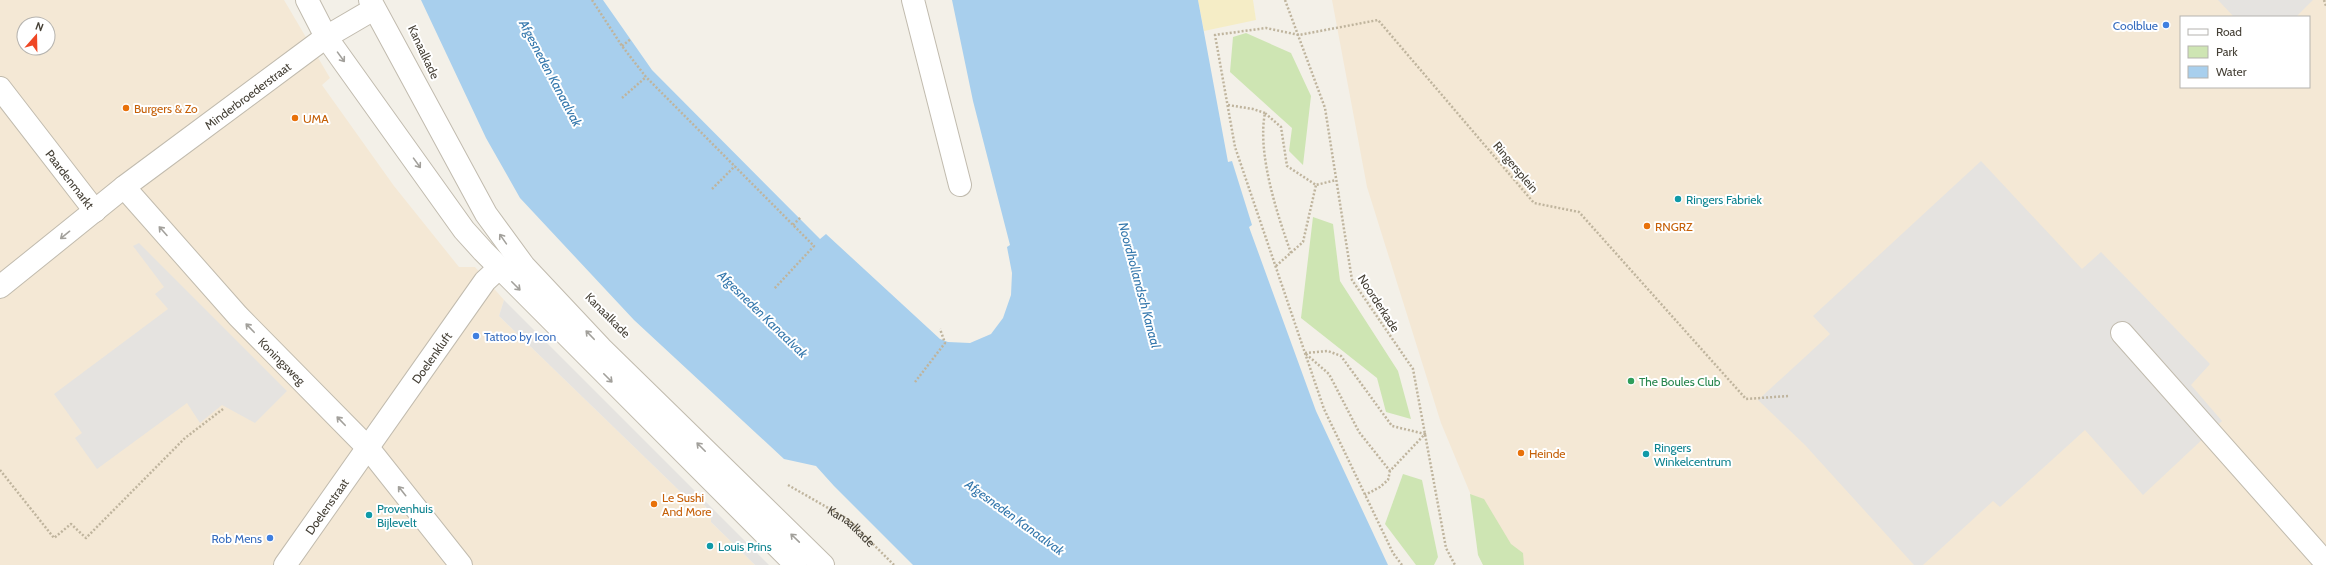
<svg xmlns="http://www.w3.org/2000/svg" width="2326" height="565" font-family="Cabin,sans-serif">
  <style>
    .commercial { fill: #f4e8d5; fill-rule: evenodd }
    .green { fill: #cee5b3 }
    .sand { fill: #f5edc6 }
    .parking { fill: #e5e3e0 }
    .water { fill: #a8cfed }
    .lines { fill: none; stroke-linecap: round; stroke-linejoin: round }
    .minor-casing { stroke: #c1bbae; stroke-width: 24 }
    .path { stroke: #bfb49d; stroke-width: 2.5; stroke-dasharray: 2 2; stroke-linecap: butt }
    .minor { stroke: #fff; stroke-width: 22 }
    .oneway { stroke: #a2a09b }
    .shop-dot { fill: #3f7fe0; stroke: #fff; stroke-width: 1.5 }
    .food-dot { fill: #e8710a; stroke: #fff; stroke-width: 1.5 }
    .culture-dot { fill: #0f9aa8; stroke: #fff; stroke-width: 1.5 }
    .leisure-dot { fill: #2e9e5b; stroke: #fff; stroke-width: 1.5 }
    .labels { text-anchor: middle; dominant-baseline: central; stroke-width: 4; stroke-linejoin: round; paint-order: stroke }
    .shop-label { font-size: 12px; fill: #366cbe; stroke: #fff; text-anchor: end }
    .street-label { font-size: 12px; fill: #464137; stroke: #fff }
    .food-label { font-size: 12px; fill: #c56008; stroke: #fff; text-anchor: start }
    .culture-label { font-size: 12px; fill: #0d838f; stroke: #fff; text-anchor: start }
    .leisure-label { font-size: 12px; fill: #27864d; stroke: #fff; text-anchor: start }
    .water-label { font-size: 13px; font-style: italic; fill: #3578ad; stroke: #fff }
  </style>
  <rect width="100%" height="100%" fill="#f3f0e8"/>
  <g class="commercial">
    <path d="M0 0H284L330 78 322 85 394 186 459 267H475L504 300 499 316 689 500 700 501 711 512V522L755 565H0ZM24 24H48V48H24Z"/>
    <path d="M1332 0H2326V565H1500L1441 423 1367 187ZM2181 17H2309V87H2181Z"/>
  </g>
  <g class="green">
    <path d="M1246 33 1291 53 1311 96 1303 165 1289 151 1292 128 1230 72 1233 37Z"/>
    <path d="M1313 217 1333 224 1340 281 1398 371 1411 419 1386 412 1377 378 1301 318Z"/>
    <path d="M1403 474 1422 480 1438 557 1434 565H1416L1385 524Z"/>
    <path d="M1470 494 1484 499 1511 544 1523 553 1524 565H1483L1478 555Z"/>
  </g>
  <path class="sand" d="M1198 0H1253L1256 20 1204 31Z"/>
  <g class="parking">
    <path d="M2218 0H2313L2296 17H2234Z"/>
    <path d="M1981 161 2082 269 2101 252 2210 364 2191 385 2222 421 2143 495 2085 430 2000 507 1993 501 1923 565H1914L1805 445 1758 400 1830 334 1813 316Z"/>
    <path d="M139 243 287 391 255 423 222 405 200 423 187 403 97 469 75 438 82 433 54 394 168 309 155 294 164 287 133 246Z"/>
    <path d="M504 300 769 565H755L711 522V512L700 501 689 500 499 316Z"/>
  </g>
  <path class="water" d="M421 0H603L652 70 820 239 826 234 940 339 948 342 970 343 991 334 1003 318 1011 295 1012 273 1007 247 1010 245 973 101 952 0H1198L1228 162 1232 161 1252 225 1249 227 1316 411 1388 565H913L834 486 816 466 784 459 634 320 520 198 486 138Z"/>
  <g class="lines">
    <g class="minor-casing">
      <g id="minor">
        <path d="M307 0 326 37 464 230 483 251 796 565"/>
        <path d="M370 0 486 214 524 266 601 348 823 565"/>
        <path d="M913 0 960 185"/>
        <path id="s2" d="M0 88 95 211"/>
        <path id="s3" d="M124 187 238 316 369 449 461 565"/>
        <path id="s4" d="M0 287 124 187 326 37 374 9"/>
        <path d="M2122 333 2326 563"/>
        <path id="s5" d="M285 565 485 281 498 269"/>
      </g>
    </g>
    <g class="path">
      <path d="M592 0 622 46 646 77 814 246 774 289"/>
      <path d="M1285 0 1325 108 1352 280 1413 369 1446 548 1455 565"/>
      <path d="M2324 0 2326 6"/>
      <path d="M622 46 631 39"/>
      <path d="M622 98 646 77"/>
      <path d="M1228 105 1253 109 1265 113"/>
      <path d="M712 189 735 166"/>
      <path d="M793 225 801 217"/>
      <path d="M1291 253C1277 214 1257 153 1265 113L1281 127 1287 166 1316 185 1336 180"/>
      <path d="M1276 266 1303 242 1316 185"/>
      <path d="M1305 353 1328 351 1341 356 1392 426 1425 434 1390 471 1388 480 1380 487 1365 495"/>
      <path d="M1306 354 1329 374 1359 432 1390 471"/>
      <path d="M915 382 945 343 940 329"/>
      <path d="M0 470 54 538 71 524 86 538 185 438 223 409"/>
      <path id="s1" d="M788 485 849 520 894 565"/>
      <path d="M1402 565 1393 553 1324 409 1235 147 1215 35 1266 28 1299 35 1378 20 1534 203 1579 212 1746 399 1788 396"/>
    </g>
    <use href="#minor" class="minor"/>
  </g>
  <defs><path id="oneway-shaft" d="M-6 0H5M1.5-3L5.5 0L1.5 3" fill="none" stroke-width="1.6" stroke-linecap="round" stroke-linejoin="round"/></defs>
  <g class="oneway">
    <use href="#oneway-shaft" transform="translate(341 57) rotate(54)"/>
    <use href="#oneway-shaft" transform="translate(417 163) rotate(54)"/>
    <use href="#oneway-shaft" transform="translate(163 231) rotate(-132)"/>
    <use href="#oneway-shaft" transform="translate(65 235) rotate(141)"/>
    <use href="#oneway-shaft" transform="translate(503 239) rotate(-125)"/>
    <use href="#oneway-shaft" transform="translate(516 286) rotate(45)"/>
    <use href="#oneway-shaft" transform="translate(250 328) rotate(-134)"/>
    <use href="#oneway-shaft" transform="translate(590 335) rotate(-134)"/>
    <use href="#oneway-shaft" transform="translate(608 378) rotate(45)"/>
    <use href="#oneway-shaft" transform="translate(341 421) rotate(-134)"/>
    <use href="#oneway-shaft" transform="translate(701 447) rotate(-135)"/>
    <use href="#oneway-shaft" transform="translate(402 491) rotate(-129)"/>
    <use href="#oneway-shaft" transform="translate(795 538) rotate(-136)"/>
  </g>
  <g class="shop-dot">
    <circle cx="2166" cy="25" r="4"/>
    <circle cx="476" cy="336" r="4"/>
    <circle cx="270" cy="538" r="4"/>
  </g>
  <g class="food-dot">
    <circle cx="126" cy="108" r="4"/>
    <circle cx="295" cy="118" r="4"/>
    <circle cx="1647" cy="226" r="4"/>
    <circle cx="1521" cy="453" r="4"/>
    <circle cx="654" cy="504" r="4"/>
  </g>
  <g class="culture-dot">
    <circle cx="1678" cy="199" r="4"/>
    <circle cx="1646" cy="454" r="4"/>
    <circle cx="369" cy="515" r="4"/>
    <circle cx="710" cy="546" r="4"/>
  </g>
  <circle class="leisure-dot" cx="1631" cy="381" r="4"/>
  <g class="labels">
    <g class="shop-label">
      <text x="2158" y="25">Coolblue</text>
      <text x="484" y="336" text-anchor="start">Tattoo by Icon</text>
      <text x="262" y="538">Rob Mens</text>
    </g>
    <g class="street-label">
      <text transform="translate(424 52) rotate(65)">Kanaalkade</text>
      <text stroke="none"><textPath href="#s4" startOffset="313">Minderbroederstraat</textPath></text>
      <text transform="translate(1516 167) rotate(50)">Ringersplein</text>
      <text stroke="none"><textPath href="#s2" startOffset="115">Paardenmarkt</textPath></text>
      <text transform="translate(1379 303) rotate(57)">Noorderkade</text>
      <text transform="translate(608 315) rotate(45)">Kanaalkade</text>
      <text stroke="none"><textPath href="#s5" startOffset="254">Doelenkluft</textPath></text>
      <text stroke="none"><textPath href="#s3" startOffset="235">Koningsweg</textPath></text>
      <text stroke="none"><textPath href="#s5" startOffset="72">Doelenstraat</textPath></text>
      <text stroke="none"><textPath href="#s1" startOffset="76">Kanaalkade</textPath></text>
    </g>
    <g class="food-label">
      <text x="134" y="108">Burgers &amp; Zo</text>
      <text x="303" y="118">UMA</text>
      <text x="1655" y="226">RNGRZ</text>
      <text x="1529" y="453">Heinde</text>
      <text x="662" y="497">Le Sushi<tspan x="662" dy="14">And More</tspan></text>
    </g>
    <g class="culture-label">
      <text x="1686" y="199">Ringers Fabriek</text>
      <text x="1654" y="447">Ringers<tspan x="1654" dy="14">Winkelcentrum</tspan></text>
      <text x="377" y="508">Provenhuis<tspan x="377" dy="14">Bijlevelt</tspan></text>
      <text x="718" y="546">Louis Prins</text>
    </g>
    <g class="leisure-label">
      <text x="1639" y="381">The Boules Club</text>
    </g>
    <g class="water-label">
      <text transform="translate(551 73) rotate(62)">Afgesneden Kanaalvak</text>
      <text transform="translate(1140 285) rotate(75)">Noordhollandsch Kanaal</text>
      <text transform="translate(763 314) rotate(44)">Afgesneden Kanaalvak</text>
      <text transform="translate(1015 517) rotate(36)">Afgesneden Kanaalvak</text>
    </g>
  </g>
  <rect x="2180" y="16" width="130" height="72" fill="#ffffff" stroke="#b5b3af"/>
  <rect x="2188" y="29" width="20" height="6" fill="#ffffff" stroke="#b5b3af"/>
  <text x="2216" y="36" font-size="12" fill="#464137">Road</text>
  <rect x="2188" y="46" width="20" height="12" fill="#cee5b3" stroke="#b5b3af"/>
  <text x="2216" y="56" font-size="12" fill="#464137">Park</text>
  <rect x="2188" y="66" width="20" height="12" fill="#a8cfed" stroke="#b5b3af"/>
  <text x="2216" y="76" font-size="12" fill="#464137">Water</text>
  <g transform="translate(36 36) rotate(20)"><circle r="19" fill="#ffffff" stroke="#b5b3af"/>
  <path d="M0-3L7 15L0 10L-7 15Z" fill="#ef4724"/>
  <text y="-6" font-size="11" font-weight="bold" text-anchor="middle" fill="#464137">N</text>
  </g>
</svg>
